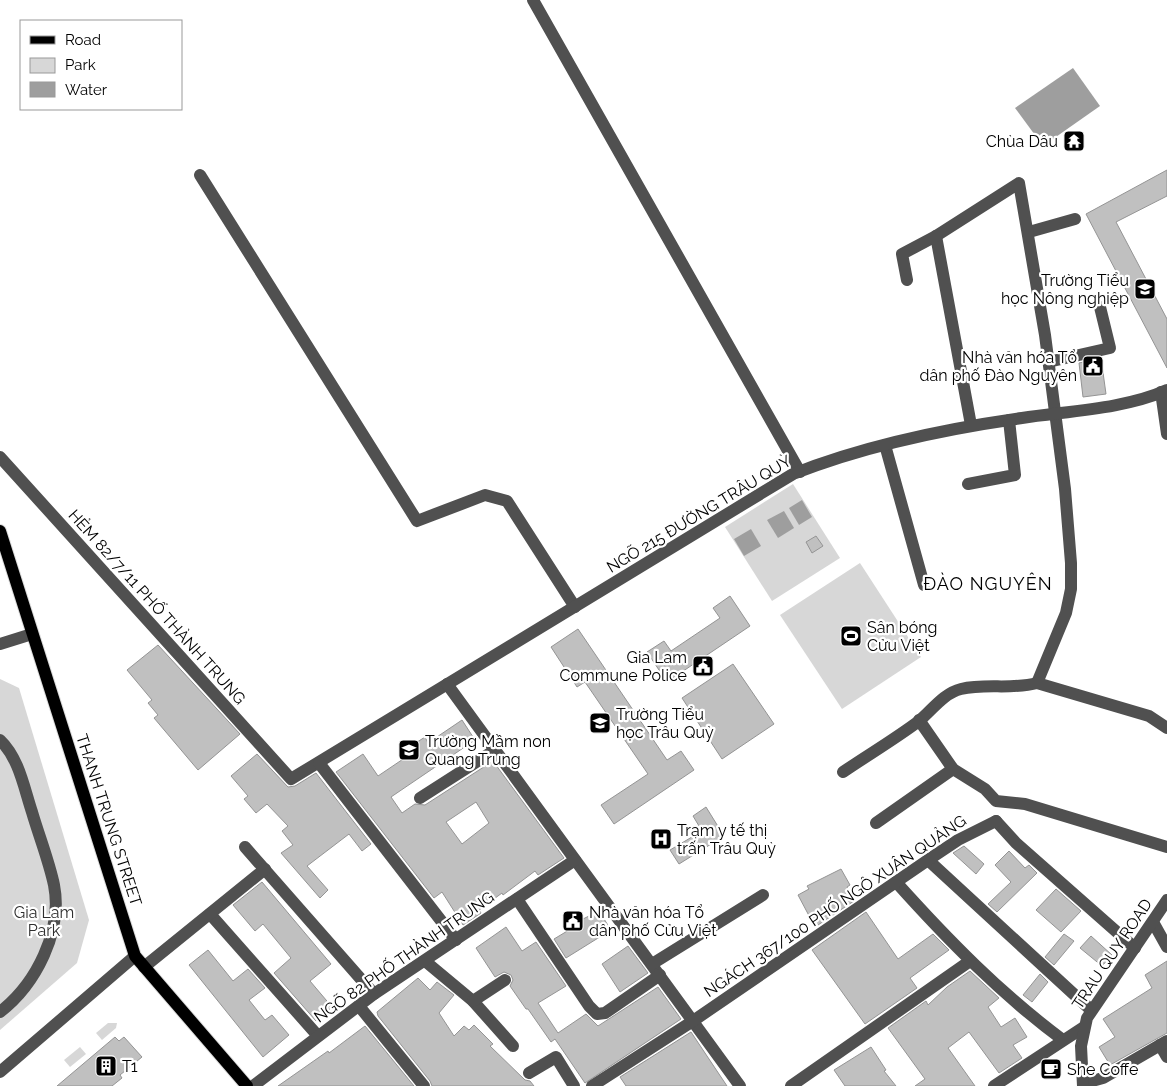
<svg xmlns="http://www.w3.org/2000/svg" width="1167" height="1086" font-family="Raleway,sans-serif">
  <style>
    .green { fill: #d7d7d7 }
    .water { fill: #9e9e9e }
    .building { fill: #c0c0c0; stroke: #949494; fill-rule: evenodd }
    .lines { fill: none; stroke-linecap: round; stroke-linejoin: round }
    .major-casing { stroke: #dbdbdb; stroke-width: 14 }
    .minor { stroke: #505050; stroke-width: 12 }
    .major { stroke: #000; stroke-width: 12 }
    .labels { text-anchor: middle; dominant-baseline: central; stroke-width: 4.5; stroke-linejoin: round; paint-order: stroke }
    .poi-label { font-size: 16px; fill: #000; stroke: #fff; text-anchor: start }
    .street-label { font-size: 16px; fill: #000; stroke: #fff }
    .park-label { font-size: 16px; fill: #2e2e2e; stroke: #fff }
    .neighbourhood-label { font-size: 18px; letter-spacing: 1px; fill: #000; stroke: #fff }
  </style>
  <rect width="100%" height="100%" fill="#fff"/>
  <g class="green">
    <path d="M793 484 840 558 772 601 725 527Z"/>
    <path d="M860 563 921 657 842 709 780 615Z"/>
    <path d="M0 679 19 688 89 920 77 963 0 1030Z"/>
    <path d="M108 1023H117L116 1028 102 1040 96 1033Z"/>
    <path d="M80 1047 86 1054 70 1067 64 1060Z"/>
  </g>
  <g class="water">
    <path d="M1073 68 1100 106 1043 146 1015 108Z"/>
    <path d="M802 500 812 517 799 525 789 508Z"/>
    <path d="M784 511 794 528 778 538 767 520Z"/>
    <path d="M751 529 761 546 744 556 734 539Z"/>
  </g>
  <g class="building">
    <path d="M1167 170V196L1116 222 1167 319V368L1086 214Z"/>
    <path d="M1101 358 1106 394 1083 397 1079 363Z"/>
    <path d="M816 536 823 546 812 553 806 542Z"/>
    <path d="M730 596 750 626 667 682 647 652 664 641 671 651 720 618 713 608Z"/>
    <path d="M578 629 667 760 681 751 694 770 614 824 601 805 648 774 585 682 577 687 551 647Z"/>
    <path d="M158 645 240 734 198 770 154 718 158 715 148 703 152 700 127 670Z"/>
    <path d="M733 664 774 724 722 759 682 698Z"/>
    <path d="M462 720 475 740 391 797 402 813 415 804 425 805 493 761 564 858 538 875 535 871 503 895 502 893 479 910 481 913 463 925 442 892 434 898 336 772 363 754 378 776 415 751 411 746 425 737 428 743ZM476 802 489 823 462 844 446 822Z"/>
    <path d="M257 754 288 787 295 786 316 773 371 844 362 851 349 834 307 866 328 890 320 898 281 853 293 845 282 831 288 826 267 804 256 813 244 799 248 796 231 776Z"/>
    <path d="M706 807 724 836 679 864 670 850 702 831 693 816Z"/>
    <path d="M964 846 984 864 976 874 953 853Z"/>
    <path d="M1009 851 1025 868 1029 865 1037 873 997 912 988 904 1011 882 995 865Z"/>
    <path d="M841 869 850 885 847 887 854 901 815 927 798 895 809 889 807 886Z"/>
    <path d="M262 882 331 964 310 981 332 1007 316 1021 274 973 291 958 263 924 255 931 233 905Z"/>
    <path d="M1056 889 1081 911 1061 932 1036 910Z"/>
    <path d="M599 911 611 930 566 958 554 939 574 927 573 924Z"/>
    <path d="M866 912 898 959 933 934 949 950 910 978 917 988 865 1024 812 950Z"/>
    <path d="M506 927 522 951 536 942 566 986 538 1003 558 1033 586 1014 598 1026 658 987 681 1019 585 1083 555 1039 551 1042 528 1009H526L510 986 513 980 511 975 504 972 495 977 476 948Z"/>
    <path d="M1064 934 1074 941 1054 965 1045 957Z"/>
    <path d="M1091 936 1112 955 1102 966 1080 948Z"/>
    <path d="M628 946 648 973 620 992 602 964Z"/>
    <path d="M208 950 233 981 248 969 265 988 249 1000 265 1020 272 1015 289 1035 263 1057 189 965Z"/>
    <path d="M1167 961V1033L1110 1065 1099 1047 1115 1037 1103 1019 1152 988 1145 975Z"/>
    <path d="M970 971 999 998 988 1007 1001 1027 1015 1018 1027 1037 1013 1045 1022 1058 999 1073 969 1032 948 1048 975 1086H915L925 1079 888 1028 926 1001 928 1005 947 987Z"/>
    <path d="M1040 974 1048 982 1032 1002 1023 995Z"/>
    <path d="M418 978 430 990 437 982 454 995 439 1013 454 1036 464 1026 469 1030 474 1025 493 1044 490 1046 525 1080 530 1081 534 1086H432L430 1081 378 1016 377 1012Z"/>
    <path d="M365 1026 414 1086H278L328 1051 329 1053Z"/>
    <path d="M691 1032 727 1086H626L620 1077Z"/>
    <path d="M115 1037 119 1041 124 1037 142 1057 120 1075 122 1078 112 1086H57Z"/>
    <path d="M871 1047 886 1070 884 1071 896 1086H845L834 1070Z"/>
  </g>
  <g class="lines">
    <g class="major-casing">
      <path id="major" d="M0 531 135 956 247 1086"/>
    </g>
    <g class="minor">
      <path d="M533 0 800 472"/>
      <path d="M200 175 417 521 485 495 507 501 575 607"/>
      <path d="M1029 232 1075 219"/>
      <path d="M936 236 971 425"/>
      <path d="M907 280 902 254 936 236 1019 183 1045 335 1065 489 1071 563V589L1066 613 1037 683"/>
      <path d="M1048 362 1110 348 1100 307"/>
      <path d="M1161 392 1167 434"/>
      <path d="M885 445 924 585"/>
      <path d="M0 457 291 779 793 474C866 445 944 429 1022 418 1068 411 1125 409 1167 390"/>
      <path d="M968 484 1015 475 1009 420"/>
      <path d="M0 644 32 634"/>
      <path d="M447 684 740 1086"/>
      <path d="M919 720 953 769 985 789 996 801 1025 804 1167 847"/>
      <path d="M0 740C19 758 24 788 32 812 39 836 49 861 54 885 63 931 36 984 0 1012"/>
      <path d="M319 763 456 940"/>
      <path d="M843 772C868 755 895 739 919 721 932 710 944 693 961 689 986 683 1012 690 1037 683L1149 716 1167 728"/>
      <path d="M420 798 495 750"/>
      <path d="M996 821 1016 843 1135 948"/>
      <path d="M876 823 953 769"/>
      <path d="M245 847 374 994"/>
      <path d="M928 860 1091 1010"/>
      <path d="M896 882C948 940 1001 994 1063 1040"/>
      <path d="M517 899 589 1006 597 1014 605 1013 660 975"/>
      <path d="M210 914 318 1036"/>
      <path d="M1153 922 1167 947"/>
      <path d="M425 961 473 1001 513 1046"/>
      <path d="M652 964 763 895"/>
      <path d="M144 967 265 869"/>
      <path d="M473 1001 505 980"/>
      <path d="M359 1006 424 1086"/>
      <path d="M1160 1045 1167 1057"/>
      <path d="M0 1072 135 956"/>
      <path d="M529 1073 556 1057 574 1086"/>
      <path d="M1083 1080 1092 1081 1103 1078 1167 1041"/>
      <path d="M253 1086 374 994 575 860"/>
      <path d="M592 1086 693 1021 928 860 958 840 996 821"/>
      <path d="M791 1086 970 961"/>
      <path d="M994 1086 1084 1027"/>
      <path d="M1083 1086 1081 1046 1087 1018 1167 900"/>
    </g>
    <use href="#major" class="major"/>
  </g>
  <defs>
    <g id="temple-square" transform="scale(1.125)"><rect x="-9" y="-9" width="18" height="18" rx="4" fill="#000" stroke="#fff"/><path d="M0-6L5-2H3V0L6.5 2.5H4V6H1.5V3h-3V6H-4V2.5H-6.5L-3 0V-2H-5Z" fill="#fff"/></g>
    <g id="school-square" transform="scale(1.125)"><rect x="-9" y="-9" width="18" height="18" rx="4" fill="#000" stroke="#fff"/><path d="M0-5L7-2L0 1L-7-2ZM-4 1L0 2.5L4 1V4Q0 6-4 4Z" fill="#fff"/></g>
    <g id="civic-square" transform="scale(1.125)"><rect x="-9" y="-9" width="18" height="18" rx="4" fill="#000" stroke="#fff"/><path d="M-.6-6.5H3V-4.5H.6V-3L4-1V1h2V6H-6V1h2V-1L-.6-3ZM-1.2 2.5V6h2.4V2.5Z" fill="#fff"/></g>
    <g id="stadium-square" transform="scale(1.125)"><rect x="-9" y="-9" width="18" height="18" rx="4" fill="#000" stroke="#fff"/><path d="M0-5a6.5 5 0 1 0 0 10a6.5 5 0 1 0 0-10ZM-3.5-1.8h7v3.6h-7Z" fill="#fff"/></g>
    <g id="hospital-square" transform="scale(1.125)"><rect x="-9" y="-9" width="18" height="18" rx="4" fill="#000" stroke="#fff"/><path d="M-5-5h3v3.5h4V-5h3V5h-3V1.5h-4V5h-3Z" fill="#fff"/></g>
    <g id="building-square" transform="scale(1.125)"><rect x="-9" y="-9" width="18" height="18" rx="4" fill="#000" stroke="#fff"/><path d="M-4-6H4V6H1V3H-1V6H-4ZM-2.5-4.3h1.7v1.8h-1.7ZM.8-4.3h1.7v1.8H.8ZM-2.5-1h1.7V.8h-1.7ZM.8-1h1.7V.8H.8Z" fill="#fff"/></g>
    <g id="cafe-square" transform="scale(1.125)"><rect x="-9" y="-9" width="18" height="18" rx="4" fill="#000" stroke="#fff"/><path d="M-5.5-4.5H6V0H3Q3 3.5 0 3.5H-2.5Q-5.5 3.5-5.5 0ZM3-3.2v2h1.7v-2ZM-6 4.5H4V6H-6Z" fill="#fff"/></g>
  </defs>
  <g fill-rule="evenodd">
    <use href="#temple-square" x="1074" y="141"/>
    <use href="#school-square" x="1145" y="289"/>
    <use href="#civic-square" x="1093" y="366"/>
    <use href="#stadium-square" x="851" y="636"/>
    <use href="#civic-square" x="703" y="666"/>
    <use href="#school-square" x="600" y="723"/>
    <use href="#school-square" x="409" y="750"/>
    <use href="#hospital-square" x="661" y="839"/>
    <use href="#civic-square" x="573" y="921"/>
    <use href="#building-square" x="106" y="1066"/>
    <use href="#cafe-square" x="1051" y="1069"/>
  </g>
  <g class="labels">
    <g class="poi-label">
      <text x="1058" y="141" text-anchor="end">Chùa Dâu</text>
      <text x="1129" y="280" text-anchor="end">Trường Tiểu<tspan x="1129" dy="18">học Nông nghiệp</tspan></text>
      <text x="1077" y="357" text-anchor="end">Nhà văn hóa Tổ<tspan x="1077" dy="18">dân phố Đào Nguyên</tspan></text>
      <text x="867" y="627">Sân bóng<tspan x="867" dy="18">Cửu Việt</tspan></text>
      <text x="687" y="657" text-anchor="end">Gia Lam<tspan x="687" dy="18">Commune Police</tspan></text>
      <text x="616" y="714">Trường Tiểu<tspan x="616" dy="18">học Trâu Quỳ</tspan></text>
      <text x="425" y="741">Trường Mầm non<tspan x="425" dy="18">Quang Trung</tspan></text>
      <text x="677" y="830">Trạm y tế thị<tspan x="677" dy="18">trấn Trâu Quỳ</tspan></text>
      <text x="589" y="912">Nhà văn hóa Tổ<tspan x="589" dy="18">dân phố Cửu Việt</tspan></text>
      <text x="122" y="1066">T1</text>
      <text x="1067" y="1069">She Coffe</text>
    </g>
    <g class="street-label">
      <text transform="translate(699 514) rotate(-31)">NGÕ 215 ĐƯỜNG TRÂU QUỲ</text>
      <text transform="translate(157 607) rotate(48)">HẺM 82/7/11 PHỐ THÀNH TRUNG</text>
      <text transform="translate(109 820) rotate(72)">THANH TRUNG STREET</text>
      <text transform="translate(835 906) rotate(-34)">NGÁCH 367/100 PHỐ NGÔ XUÂN QUẢNG</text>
      <text transform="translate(1112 954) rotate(-56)">TRAU QUY ROAD</text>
      <text transform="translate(404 957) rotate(-35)">NGÕ 82 PHỐ THÀNH TRUNG</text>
    </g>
    <g class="park-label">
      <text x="44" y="912">Gia Lam<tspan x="44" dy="18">Park</tspan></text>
    </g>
    <g class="neighbourhood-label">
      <text x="988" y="583">ĐÀO NGUYÊN</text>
    </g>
  </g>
  <rect x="20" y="20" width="162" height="90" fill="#ffffff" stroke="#999999"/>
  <rect x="30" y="36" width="25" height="8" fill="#000000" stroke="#999999"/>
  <text x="65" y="45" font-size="15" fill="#000000">Road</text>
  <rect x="30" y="58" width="25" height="15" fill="#d7d7d7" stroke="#999999"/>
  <text x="65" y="70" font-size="15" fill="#000000">Park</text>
  <rect x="30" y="82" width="25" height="15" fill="#9e9e9e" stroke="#999999"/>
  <text x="65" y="95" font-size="15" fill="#000000">Water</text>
</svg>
